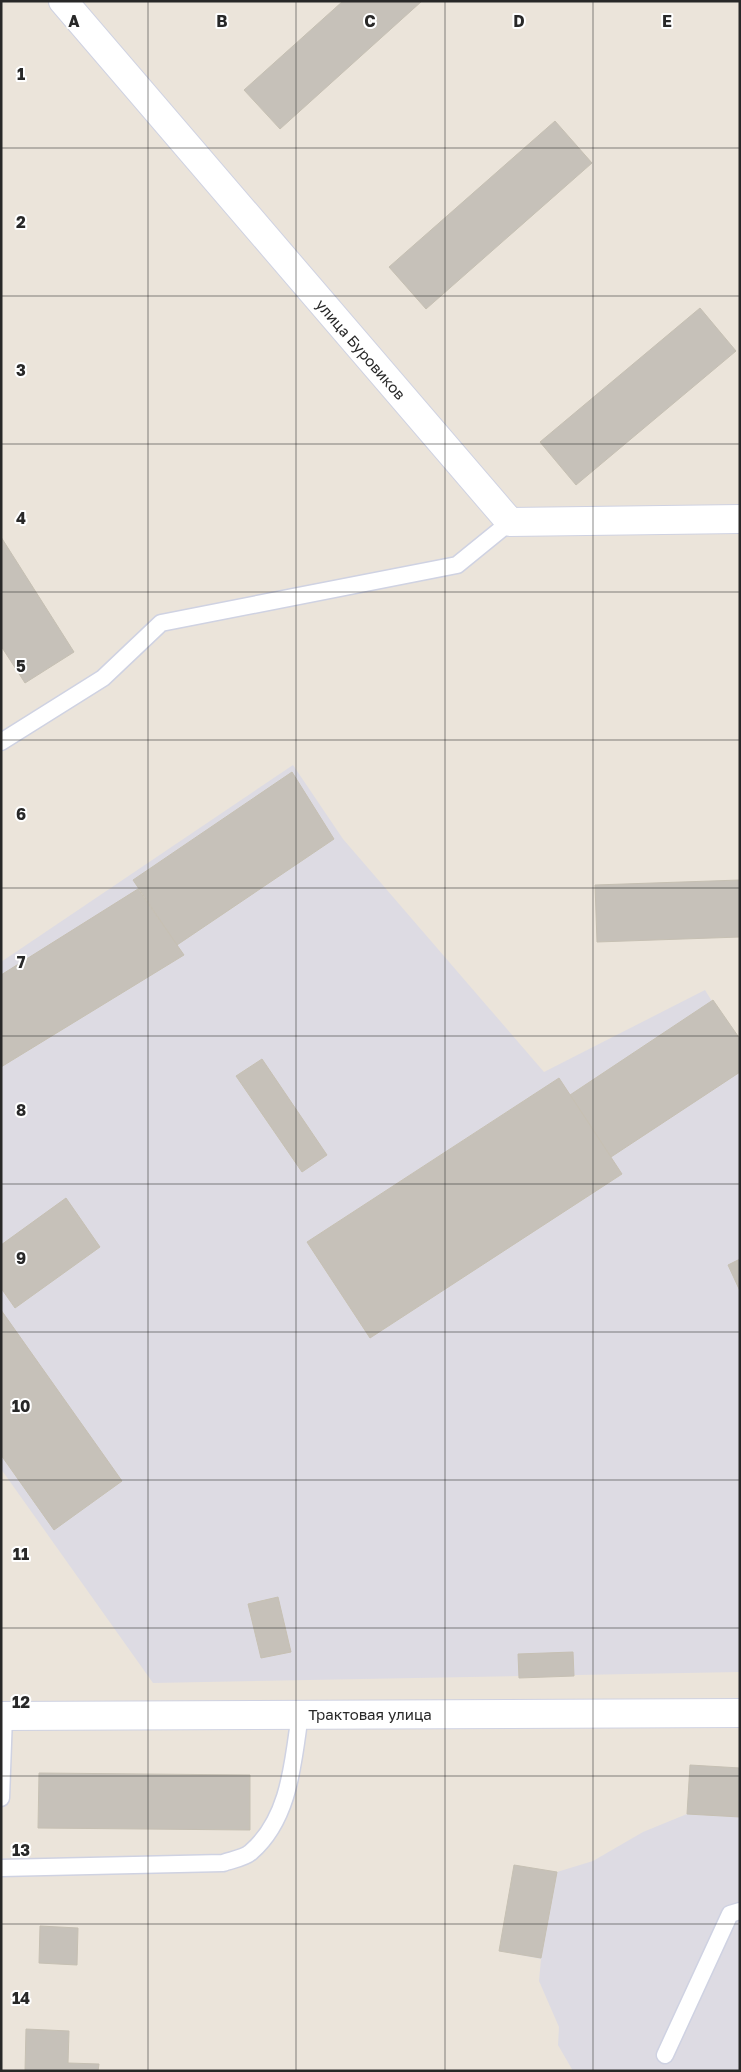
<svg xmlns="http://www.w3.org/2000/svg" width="741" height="2072" font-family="'Golos Text',sans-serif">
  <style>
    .industrial { fill: #dddbe3 }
    .building { fill: #c6c1b9; stroke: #c6c0b3 }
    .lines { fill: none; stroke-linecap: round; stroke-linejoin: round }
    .service-casing { stroke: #cfd2e2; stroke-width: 19 }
    .minor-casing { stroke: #cfd2e2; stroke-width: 30 }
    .service { stroke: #fff; stroke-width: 16 }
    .minor { stroke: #fff; stroke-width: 28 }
    .grid { fill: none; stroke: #282828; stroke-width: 1; stroke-opacity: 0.55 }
    .labels { text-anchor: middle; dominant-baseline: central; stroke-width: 4; stroke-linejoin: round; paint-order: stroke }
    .street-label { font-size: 15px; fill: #282828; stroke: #fff }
    .grid-label { font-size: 16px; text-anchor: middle; font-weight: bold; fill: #282828; stroke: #fff; stroke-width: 4; stroke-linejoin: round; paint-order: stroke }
  </style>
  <rect width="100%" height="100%" fill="#ebe4da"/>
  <g class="industrial">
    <path d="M293 765 343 839 544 1072 705 990 740 1047V1672L153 1683 1 1469V962Z"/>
    <path d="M690 1765 740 1768V2071H573L558 2045 559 2027 539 1981 541 1959 499 1951 514 1865 557 1872 593 1861 643 1832 687 1814Z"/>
  </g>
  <g class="building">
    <path d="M343 1H422L280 129 244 90Z"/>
    <path d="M555 121 592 163 426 309 389 267Z"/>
    <path d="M700 308 736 351 576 485 540 442Z"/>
    <path d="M1 537 74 652 25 683 1 646Z"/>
    <path d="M292 772 334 839 177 945 133 880Z"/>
    <path d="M740 880V937L597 942 595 885Z"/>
    <path d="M138 889 184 955 1 1067V975Z"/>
    <path d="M713 1000 740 1039V1072L611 1157 570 1095Z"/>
    <path d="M262 1059 327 1155 302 1172 236 1076Z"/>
    <path d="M559 1078 622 1174 370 1338 307 1242Z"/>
    <path d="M66 1198 100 1247 15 1308 1 1288V1245Z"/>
    <path d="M740 1259V1291L728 1265Z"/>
    <path d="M1 1310 122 1481 54 1530 1 1455Z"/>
    <path d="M278 1597 291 1652 261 1658 248 1604Z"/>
    <path d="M573 1652 574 1676 519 1678 518 1654Z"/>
    <path d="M690 1765 740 1768V1817L687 1814Z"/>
    <path d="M39 1773 250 1775V1830L38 1828Z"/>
    <path d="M514 1865 557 1872 541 1958 499 1951Z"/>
    <path d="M40 1926 78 1928 77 1965 39 1963Z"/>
    <path d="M26 2029 69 2031 68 2063 99 2064 98 2071H25Z"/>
  </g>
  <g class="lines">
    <g class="service-casing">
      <g id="service">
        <path d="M1 742 103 678 161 623 457 565 510 522"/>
        <path d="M1 1798 4 1716"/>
        <path d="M1 1868 223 1863C231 1860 245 1858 251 1852 290 1818 293 1762 300 1714"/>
        <path d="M665 2055 730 1914 740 1911"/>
      </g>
    </g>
    <g class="minor-casing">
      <g id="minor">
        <path d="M63 1 510 522 740 519"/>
        <path d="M1 1716 740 1713"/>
      </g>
    </g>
    <use href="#service" class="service"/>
    <use href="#minor" class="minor"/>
  </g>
  <path class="grid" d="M148 1V2071M296 1V2071M445 1V2071M593 1V2071M1 148H740M1 296H740M1 444H740M1 592H740M1 740H740M1 888H740M1 1036H740M1 1184H740M1 1332H740M1 1480H740M1 1628H740M1 1776H740M1 1924H740"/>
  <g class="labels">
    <g class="street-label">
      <text transform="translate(361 349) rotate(49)">улица Буровиков</text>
      <text x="370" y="1714">Трактовая улица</text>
    </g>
  </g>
  <g class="grid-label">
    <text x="74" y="27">A</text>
    <text x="222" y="27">B</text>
    <text x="370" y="27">C</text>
    <text x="519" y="27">D</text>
    <text x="667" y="27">E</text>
    <text x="21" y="80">1</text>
    <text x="21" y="228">2</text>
    <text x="21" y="376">3</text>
    <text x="21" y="524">4</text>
    <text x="21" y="672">5</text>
    <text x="21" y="820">6</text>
    <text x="21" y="968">7</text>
    <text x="21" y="1116">8</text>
    <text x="21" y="1264">9</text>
    <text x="21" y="1412">10</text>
    <text x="21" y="1560">11</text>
    <text x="21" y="1708">12</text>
    <text x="21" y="1856">13</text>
    <text x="21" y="2004">14</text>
  </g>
  <rect width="741" height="2072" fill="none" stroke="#282828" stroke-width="5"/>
</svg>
